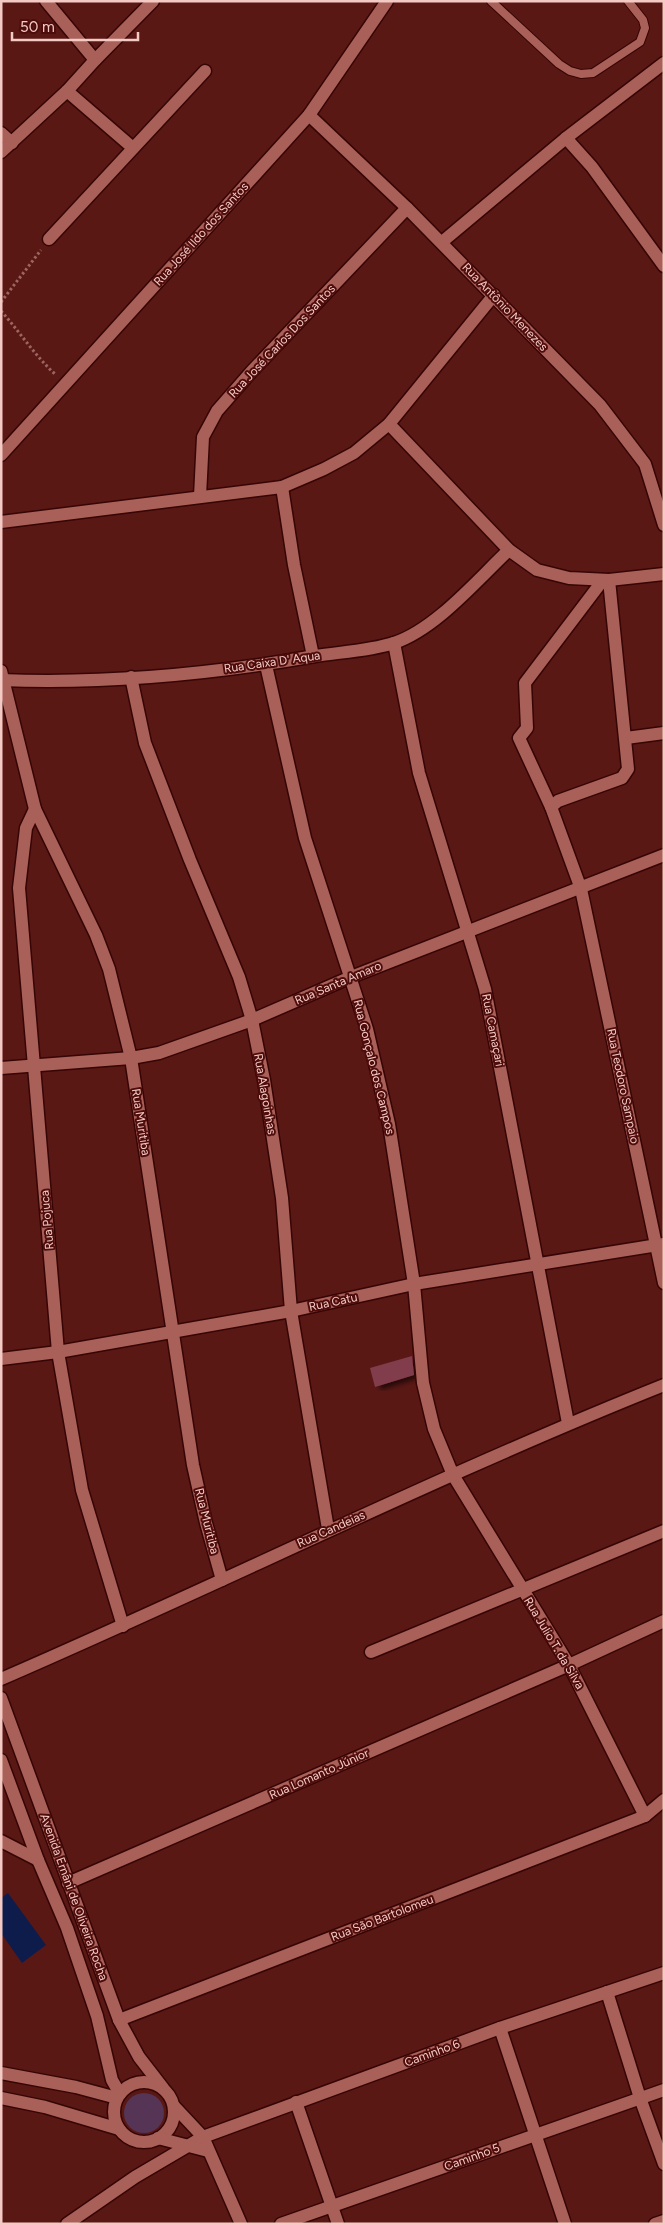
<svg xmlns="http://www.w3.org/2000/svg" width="665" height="2225" font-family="Figtree,sans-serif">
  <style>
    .green { fill: #553455 }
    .water { fill: #0e1c4b }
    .building { fill: #823d4d; filter: url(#shadow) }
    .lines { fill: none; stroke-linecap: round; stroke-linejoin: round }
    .lane-casing { stroke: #360505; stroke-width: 10 }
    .street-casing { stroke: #360505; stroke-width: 15 }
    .secondary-casing { stroke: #360505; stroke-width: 15 }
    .path { stroke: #9d6561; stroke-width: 3; stroke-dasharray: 2.5 2.5; stroke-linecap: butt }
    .lane { stroke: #a96058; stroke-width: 8 }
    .street { stroke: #a96058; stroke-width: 12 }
    .secondary { stroke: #a96058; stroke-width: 12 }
    .labels { text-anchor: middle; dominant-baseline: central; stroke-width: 4; stroke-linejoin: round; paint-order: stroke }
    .street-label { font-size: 12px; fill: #f4cac5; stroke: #4e0c0b }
  </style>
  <defs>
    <filter id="shadow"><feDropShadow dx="5.5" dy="3" stdDeviation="2.5" flood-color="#0009"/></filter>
  </defs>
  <rect width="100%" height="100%" fill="#5a1815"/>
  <circle class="green" cx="144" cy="2113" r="20"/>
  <path class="water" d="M8 1893 46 1945 22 1963 1 1933V1898Z"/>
  <path class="building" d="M412 1356 414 1375 375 1387 370 1368Z"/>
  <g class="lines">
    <g class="lane-casing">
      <path id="lane" d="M491 1 559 64 570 71 581 74 593 73 640 42 645 28 643 20 628 1"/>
    </g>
    <g class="street-casing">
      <g id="street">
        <path d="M46 1 95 60"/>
        <path d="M67 91 133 148"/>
        <path d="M309 115 407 208 600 405 645 464 664 525"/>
        <path d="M1 133 12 143"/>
        <path d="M566 138 592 167 664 266"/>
        <path d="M1 152 67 91 95 60 153 1"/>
        <path d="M49 239 205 71"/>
        <path d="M442 242 566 138 664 63"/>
        <path d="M389 424 509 550 537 570 569 578 609 580 664 574"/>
        <path d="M1 455 309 115 387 1"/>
        <path d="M282 487 294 565 313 656"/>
        <path d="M200 496 203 437 217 411 252 371 407 208"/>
        <path d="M1 522 282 487 324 469 354 453 389 424 494 295"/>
        <path d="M603 580 525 683 527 728 519 738 551 807 581 889 664 1283"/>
        <path d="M394 643 419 773 485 989 568 1423"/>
        <path d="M266 665 305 838 367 1029 389 1124 414 1284 423 1383 434 1429 453 1475 569 1665 645 1816"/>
        <path d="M1 671 35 809 96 935 109 969 131 1058 193 1465 206 1523 222 1580"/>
        <path d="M131 677 145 743 190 860 239 977 252 1020 264 1080 282 1198 291 1311 328 1529"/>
        <path d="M1 680C105 684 213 674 315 656 341 652 369 651 394 643 436 629 477 580 509 550"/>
        <path d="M626 738 664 733"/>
        <path d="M551 807 558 801 622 778 628 769 609 580"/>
        <path d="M35 809 26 828 19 888 58 1352 82 1490 123 1626"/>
        <path d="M1 1068 131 1058 159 1053 252 1020 351 977 664 855"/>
        <path d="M1 1359 58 1352 291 1311 414 1284 664 1244"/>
        <path d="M371 1652 664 1531"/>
        <path d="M1 1679C223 1583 439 1475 664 1385"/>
        <path d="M1 1841 38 1860"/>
        <path d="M68 1883 569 1665 664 1621"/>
        <path d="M607 1992 640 2098 664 2164"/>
        <path d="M119 2020 645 1816 664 1800"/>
        <path d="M500 2028 565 2224"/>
        <path d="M296 2102 338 2224"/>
        <path d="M67 2224 135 2177 203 2137 500 2028 664 1973"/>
        <path d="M281 2224 664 2090"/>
        <path d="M655 2224 664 2221"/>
      </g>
    </g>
    <g class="secondary-casing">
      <g id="secondary">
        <path d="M1 1698 119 2020 139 2057 163 2088"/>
        <path d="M1 1760 38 1860 67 1928 97 2016 112 2080 120 2094"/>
        <path d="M1 2073 76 2087 117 2098"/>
        <circle cx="144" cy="2112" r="30"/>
        <path d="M1 2098 45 2107 119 2129"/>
        <path d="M174 2106 203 2137 241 2224"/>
        <path d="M158 2138 208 2151"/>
      </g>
    </g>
    <g class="path">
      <path d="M1 302 41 250"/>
      <path d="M1 311C20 332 35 356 56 375"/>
    </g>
    <use href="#lane" class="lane"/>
    <use href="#street" class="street"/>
    <use href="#secondary" class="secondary"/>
  </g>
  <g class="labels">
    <g class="street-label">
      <text transform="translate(201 234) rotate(-48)">Rua José Ildo dos Santos</text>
      <text transform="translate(505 307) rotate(46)">Rua Antônio Menezes</text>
      <text transform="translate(282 341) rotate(-47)">Rua José Carlos Dos Santos</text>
      <text transform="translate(272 662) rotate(-8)">Rua Caixa D' Aqua</text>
      <text transform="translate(338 983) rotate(-23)">Rua Santa Amaro</text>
      <text transform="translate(493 1030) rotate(79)">Rua Camaçari</text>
      <text transform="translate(374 1067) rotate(76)">Rua Gonçalo dos Campos</text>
      <text transform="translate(623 1086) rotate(78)">Rua Teodoro Sampaio</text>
      <text transform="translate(265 1094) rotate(80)">Rua Alagoinhas</text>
      <text transform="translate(141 1122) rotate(81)">Rua Muritiba</text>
      <text transform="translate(47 1220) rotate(-95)">Rua Pojuca</text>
      <text transform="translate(333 1302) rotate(-12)">Rua Catu</text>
      <text transform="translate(207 1521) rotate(76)">Rua Muritiba</text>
      <text transform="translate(331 1529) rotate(-24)">Rua Candeias</text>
      <text transform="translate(554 1643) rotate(59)">Rua Julio T. da Silva</text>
      <text transform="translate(319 1774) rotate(-24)">Rua Lomanto Júnior</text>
      <text transform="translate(74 1897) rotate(70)">Avenida Ernâni de Oliveira Rocha</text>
      <text transform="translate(382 1918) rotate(-21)">Rua São Bartolomeu</text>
      <text transform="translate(432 2053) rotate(-20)">Caminho 6</text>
      <text transform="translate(472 2157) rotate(-20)">Caminho 5</text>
    </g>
  </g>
  <rect width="665" height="2225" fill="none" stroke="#f4cac5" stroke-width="5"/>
  <path d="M12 32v8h126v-8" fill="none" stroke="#f4cac5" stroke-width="2.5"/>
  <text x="20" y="32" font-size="15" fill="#f4cac5" stroke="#4e0c0b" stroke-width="4" paint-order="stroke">50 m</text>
</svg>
